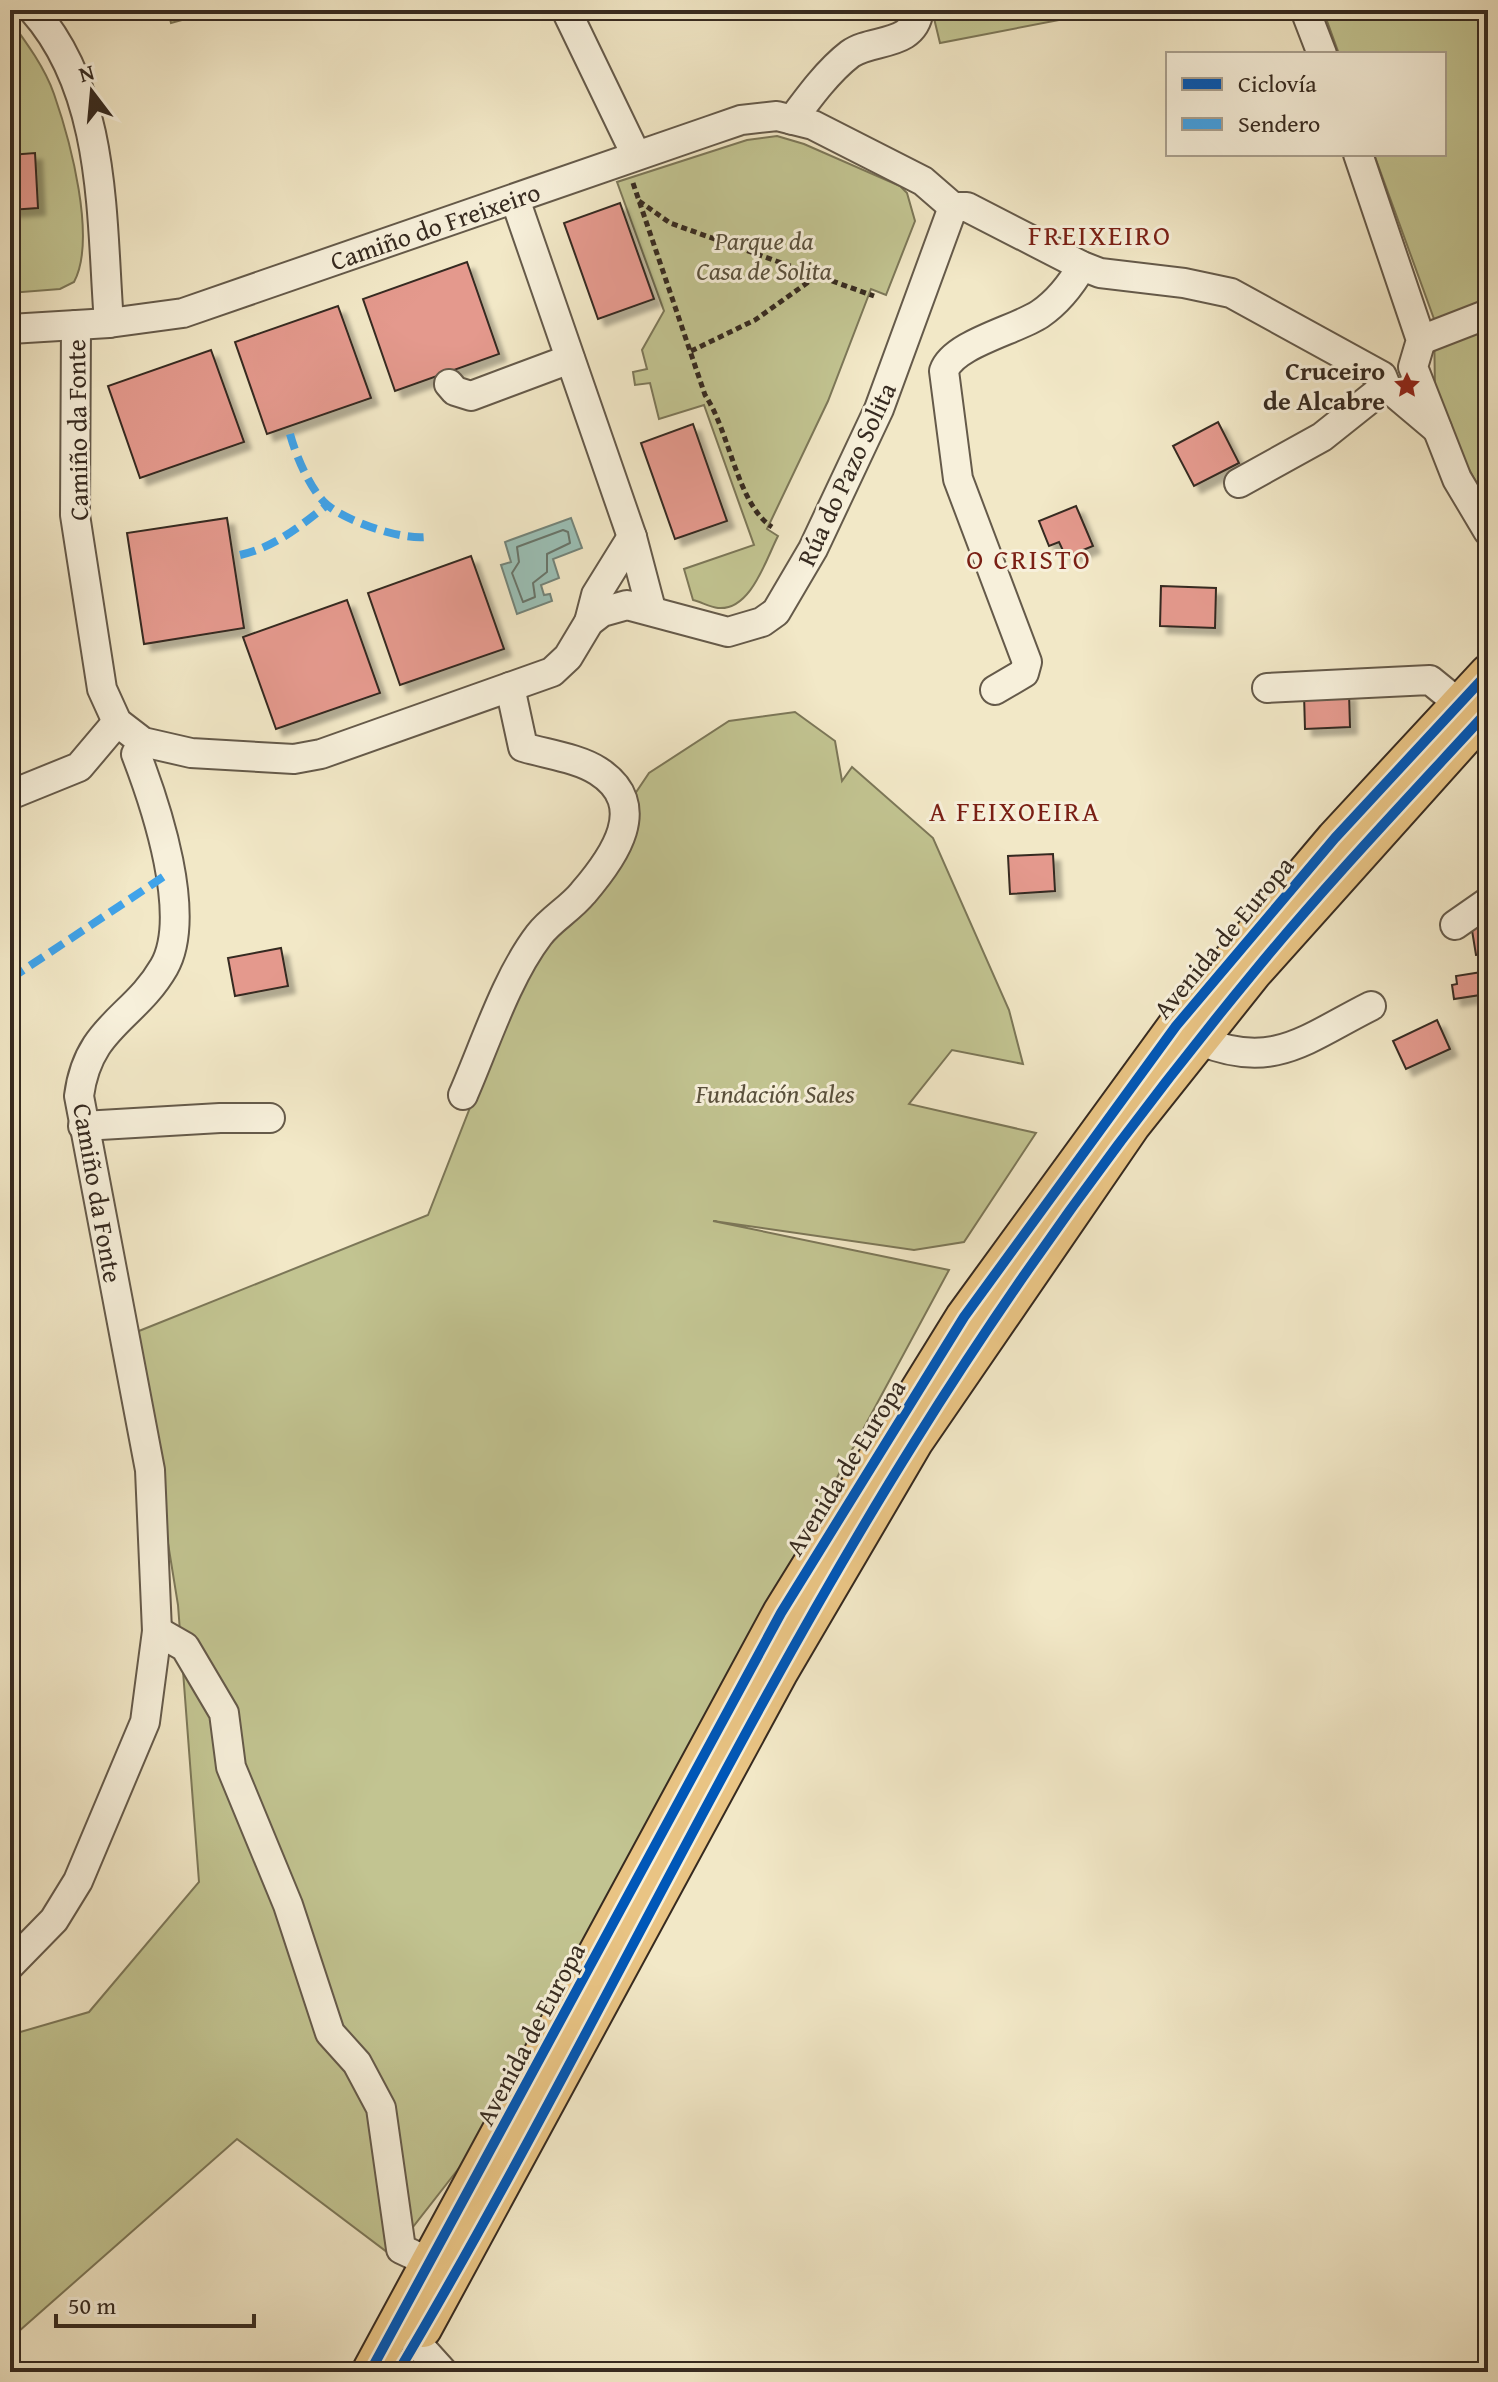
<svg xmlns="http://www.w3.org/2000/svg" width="1498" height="2382" font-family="'Gentium Book Plus',serif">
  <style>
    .green { fill: #c2c491; stroke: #7c7758; stroke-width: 2 }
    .water { fill: #9bc0b6; stroke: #73847a; stroke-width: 2 }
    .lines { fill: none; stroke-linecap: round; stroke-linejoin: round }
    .shore { stroke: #68756b; stroke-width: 2 }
    .building { fill: #e4998d; stroke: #362a20; stroke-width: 2; filter: url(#shadow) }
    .minor-casing { stroke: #655a4a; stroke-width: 32 }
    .major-casing { stroke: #362a20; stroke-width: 40 }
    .path { stroke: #362a20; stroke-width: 5; stroke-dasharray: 6 4; stroke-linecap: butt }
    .minor { stroke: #f7f0db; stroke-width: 28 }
    .major { stroke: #e9c484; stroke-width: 36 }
    .quiet { stroke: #3fa3ea; stroke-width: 8; stroke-dasharray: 16 8; stroke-linecap: butt }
    .cycleway-casing { stroke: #f7f0db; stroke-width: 15 }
    .cycleway { stroke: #0057b8; stroke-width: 10 }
    .labels { text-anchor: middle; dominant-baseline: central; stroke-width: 6; stroke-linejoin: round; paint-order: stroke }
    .street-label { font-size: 26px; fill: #362a20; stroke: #f7f0db }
    .park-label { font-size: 26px; font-style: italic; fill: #59503c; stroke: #f7f0db }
    .poi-label { font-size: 26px; font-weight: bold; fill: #362a20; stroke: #f7f0db; text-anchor: end }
    .neighbourhood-label { font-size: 28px; letter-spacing: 2px; fill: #7a1f14; stroke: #f7f0db }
  </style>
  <defs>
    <filter id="shadow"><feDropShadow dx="7" dy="7" stdDeviation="2" flood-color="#0004"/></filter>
  </defs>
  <rect width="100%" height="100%" fill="#f2e8c7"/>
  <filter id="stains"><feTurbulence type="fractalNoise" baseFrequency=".0025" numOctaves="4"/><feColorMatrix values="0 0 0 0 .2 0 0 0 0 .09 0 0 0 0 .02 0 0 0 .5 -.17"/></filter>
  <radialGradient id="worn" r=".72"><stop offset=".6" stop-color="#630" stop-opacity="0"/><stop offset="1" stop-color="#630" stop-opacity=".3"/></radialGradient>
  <g class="green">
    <path d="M168 10H218L171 23Z"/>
    <path d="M932 10H1111L940 43Z"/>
    <path d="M1323 10H1488V503L1462 457 1435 392 1434 319 1374 154H1444V54H1339Z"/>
    <path d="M10 20C26 42 45 68 54 94 70 140 97 239 74 282L60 289 10 293Z"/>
    <path d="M777 136 804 144 900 186 907 193 915 221 886 295 871 289 828 401 767 529 778 536C766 559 751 611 718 608 710 607 701 602 693 600L684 569 754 545 704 405 659 419 650 383 635 385 633 372 647 369 642 350 664 311 617 182 747 140Z"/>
    <path d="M795 712 835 741 842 781 852 767 933 838 1009 1010 1023 1064 952 1050 909 1104 1036 1133 964 1242 914 1250 713 1221 949 1270 477 2145 391 2255 237 2139 10 2339V2035L89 2012 199 1882 178 1605 134 1333 428 1215 534 944 649 773 729 721Z"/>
  </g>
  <path class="water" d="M571 518 582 548 553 559 559 578 541 585 544 595 550 594 552 601 517 614 501 565 511 562 505 542Z"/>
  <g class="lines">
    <path class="shore" d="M563 530 568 532 570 543 547 554V572L533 583 535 597 523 602 512 573 519 562 517 547Z"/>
  </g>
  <g class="building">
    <path d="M35 153 38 208 10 210V155Z"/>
    <path d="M620 203 654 299 598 319 564 223Z"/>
    <path d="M467 262 499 354 395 391 363 299Z"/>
    <path d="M338 306 371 398 267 434 235 342Z"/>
    <path d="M211 350 244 442 140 478 108 386Z"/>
    <path d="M1218 422 1239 463 1194 486 1173 446Z"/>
    <path d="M693 424 727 521 675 539 641 443Z"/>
    <path d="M1076 506 1093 546 1066 557 1059 542 1049 546 1039 521Z"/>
    <path d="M227 518 244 628 144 644 127 533Z"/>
    <path d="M471 556 504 649 400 685 368 593Z"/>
    <path d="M1161 586 1216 588 1215 628 1160 626Z"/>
    <path d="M347 600 380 693 276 729 243 637Z"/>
    <path d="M1349 693 1350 727 1305 729 1304 694Z"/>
    <path d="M1053 854 1055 891 1010 894 1008 856Z"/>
    <path d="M1488 922V954L1476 955 1471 924Z"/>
    <path d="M281 948 288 986 235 996 228 958Z"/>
    <path d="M1488 971V1002L1487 994 1454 999 1452 985 1457 984 1456 976Z"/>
    <path d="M1437 1020 1450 1049 1406 1069 1393 1041Z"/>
  </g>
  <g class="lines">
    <g class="minor-casing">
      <g id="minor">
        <path d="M33 10C107 93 101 219 109 323"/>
        <path d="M566 10 636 155"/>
        <path d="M1305 10 1322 54"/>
        <path d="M792 120C809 97 828 71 850 54 872 38 914 48 919 10"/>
        <path d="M1358 154 1421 340 1413 367 1457 479 1488 531"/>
        <path d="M515 199 632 537 651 609"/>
        <path d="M76 325 75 515 102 689 117 722 143 742 191 753 294 759 321 754 552 672 568 657 589 622 602 612 627 605 728 632 762 622 776 612 813 549 879 409 953 207"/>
        <path d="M10 329 109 323 183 313 709 131 741 120 777 116 813 125 923 181 953 207H967L1082 266 1100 273 1184 283 1231 293 1382 376 1386 386 1437 429"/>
        <path d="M1421 340 1488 314"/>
        <path d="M449 384 455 391 471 396 570 359"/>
        <path d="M1239 483 1322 437 1386 386"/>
        <path d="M589 622 596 595 632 537"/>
        <path d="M1267 688 1430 680 1457 702"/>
        <path d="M995 690 1024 673 1027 662 958 479 944 371C953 344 1016 330 1040 314 1059 301 1071 285 1082 266"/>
        <path d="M143 742 136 754C156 806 193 916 164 967 134 1019 88 1026 79 1096L150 1470 157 1631"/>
        <path d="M10 795 79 767 117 722"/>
        <path d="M1455 925 1488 902"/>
        <path d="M1201 1041C1274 1071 1307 1038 1371 1006"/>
        <path d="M463 1095C485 1045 506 978 539 935 551 919 570 909 583 893 614 857 651 805 598 771 578 758 546 754 523 747L510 687"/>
        <path d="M83 1126 220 1118H270"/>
        <path d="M10 1965 54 1920 78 1881 145 1722 157 1631 185 1647 224 1713 231 1767 288 1905 330 2033 357 2063 381 2108 401 2249 431 2263"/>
        <path d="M416 2342 443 2372"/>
      </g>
    </g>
    <g class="major-casing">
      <g id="major">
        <path d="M423 2329 779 1673 915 1441 1132 1125 1253 973 1488 711"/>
        <path d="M370 2372 781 1613 964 1317 1176 1026 1335 838 1488 673"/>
      </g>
    </g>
    <g class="path">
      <path d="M633 183 705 395C730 432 737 504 772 527"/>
      <path d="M639 201 670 223 874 296"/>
      <path d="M691 351 755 320 807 283 813 274"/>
    </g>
    <use href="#minor" class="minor"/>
    <use href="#major" class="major"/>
    <g class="quiet">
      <path d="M290 434C296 456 309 486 324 502 341 520 407 543 431 536"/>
      <path d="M240 555C275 547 299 527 327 505"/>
      <path d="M10 979 169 873"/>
    </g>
    <g class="cycleway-casing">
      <g id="cycleway">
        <path d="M370 2372 781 1613 964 1317 1176 1026 1335 838 1488 673"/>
        <path d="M398 2372C579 2067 726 1744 914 1443 1016 1279 1131 1121 1254 972 1328 882 1409 797 1488 711"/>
      </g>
    </g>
    <use href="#cycleway" class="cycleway"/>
  </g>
  <defs>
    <g id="sight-bare" transform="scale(2.16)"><path d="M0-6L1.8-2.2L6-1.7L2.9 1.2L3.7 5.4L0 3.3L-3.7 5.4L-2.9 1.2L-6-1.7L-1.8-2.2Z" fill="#8f2418" stroke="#f7f0db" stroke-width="2.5" paint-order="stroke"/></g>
  </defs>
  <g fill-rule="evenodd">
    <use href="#sight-bare" x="1407" y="385"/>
  </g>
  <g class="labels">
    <g class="street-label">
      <text transform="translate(435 226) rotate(-19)">Camiño do Freixeiro</text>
      <text transform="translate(77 430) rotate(-91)">Camiño da Fonte</text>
      <text transform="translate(846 474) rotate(-65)">Rúa do Pazo Solita</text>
      <text transform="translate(1223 937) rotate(-50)">Avenida de Europa</text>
      <text transform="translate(98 1193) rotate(80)">Camiño da Fonte</text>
      <text transform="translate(845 1467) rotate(-58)">Avenida de Europa</text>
      <text transform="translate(530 2034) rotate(-62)">Avenida de Europa</text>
    </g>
    <g class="park-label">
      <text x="764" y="240">Parque da<tspan x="764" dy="30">Casa de Solita</tspan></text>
      <text x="775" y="1093">Fundación Sales</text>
    </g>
    <g class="poi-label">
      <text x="1385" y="370">Cruceiro<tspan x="1385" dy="30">de Alcabre</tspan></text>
    </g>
    <g class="neighbourhood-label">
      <text x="1100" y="234">FREIXEIRO</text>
      <text x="1029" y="558">O CRISTO</text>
      <text x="1015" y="810">A FEIXOEIRA</text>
    </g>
  </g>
  <rect width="1498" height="2382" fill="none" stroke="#f2e8c7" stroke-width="40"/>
  <rect x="12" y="12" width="1474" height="2358" fill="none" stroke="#362a20" stroke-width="4"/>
  <rect x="20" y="20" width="1458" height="2342" fill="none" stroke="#362a20" stroke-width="2"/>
  <rect x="1166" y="52" width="280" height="104" fill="#f7f0db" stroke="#aaa190" stroke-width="2"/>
  <rect x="1182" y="78" width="40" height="12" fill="#0057b8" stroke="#aaa190" stroke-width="2"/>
  <text x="1238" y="92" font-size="24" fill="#362a20">Ciclovía</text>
  <rect x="1182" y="118" width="40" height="12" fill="#3fa3ea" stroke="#aaa190" stroke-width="2"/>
  <text x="1238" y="132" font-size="24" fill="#362a20">Sendero</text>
  <g transform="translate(92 92) rotate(344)" stroke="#f7f0db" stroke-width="6" paint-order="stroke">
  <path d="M0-6L14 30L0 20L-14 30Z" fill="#362a20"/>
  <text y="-12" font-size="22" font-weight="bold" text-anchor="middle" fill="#362a20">N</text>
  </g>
  <path d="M56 2314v12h198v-12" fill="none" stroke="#362a20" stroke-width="4"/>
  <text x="68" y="2314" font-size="24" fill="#362a20" stroke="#f7f0db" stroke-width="6" paint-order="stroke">50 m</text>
  <rect width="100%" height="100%" filter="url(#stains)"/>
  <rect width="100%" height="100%" fill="url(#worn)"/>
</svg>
